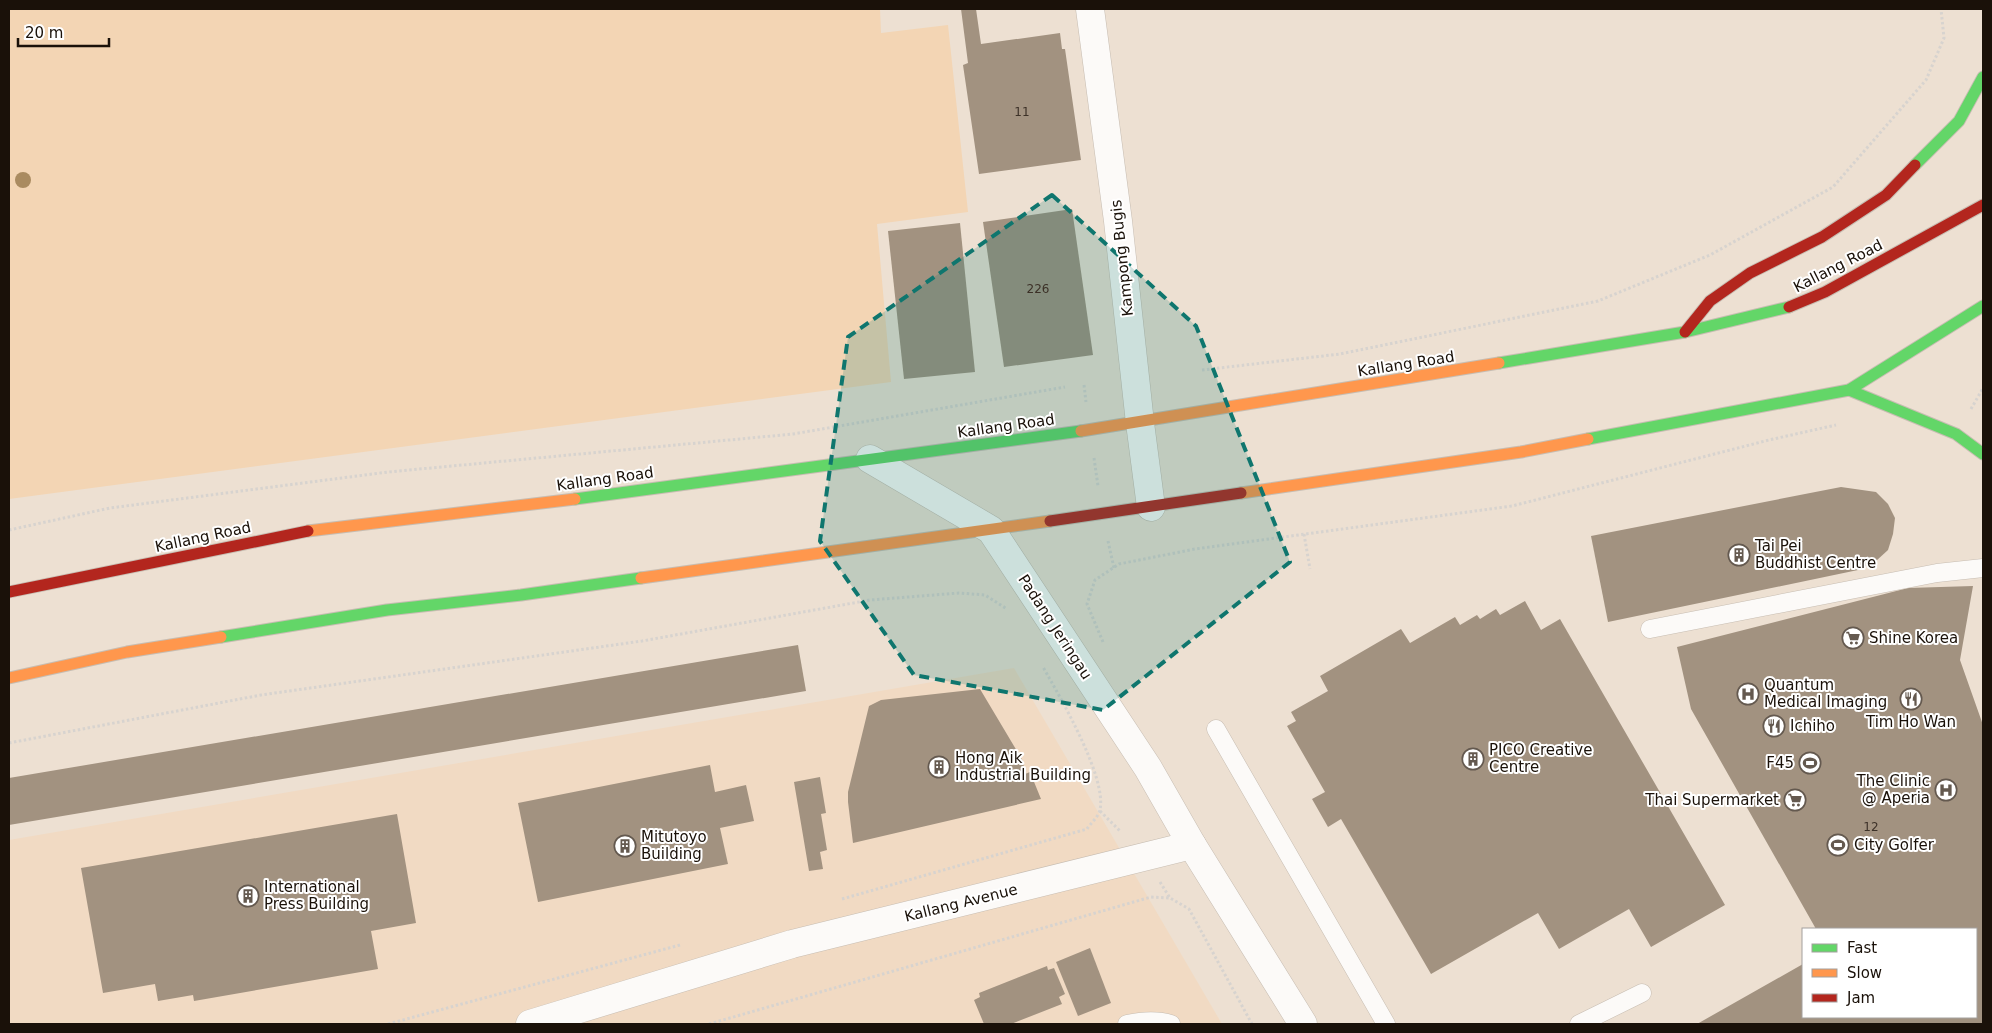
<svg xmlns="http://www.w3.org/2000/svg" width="1992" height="1033" font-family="'DejaVu Sans',sans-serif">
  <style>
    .built { fill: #f1dac3 }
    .green { fill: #f3d5b4 }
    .building { fill: #a29280 }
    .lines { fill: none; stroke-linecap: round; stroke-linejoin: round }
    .lane-casing { stroke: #c7bdb2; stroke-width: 19 }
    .street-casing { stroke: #c7bdb2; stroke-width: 29 }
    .fast-casing { stroke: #c7bdb2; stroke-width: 13 }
    .slow-casing { stroke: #c7bdb2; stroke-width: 13 }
    .jam-casing { stroke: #c7bdb2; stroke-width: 13 }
    .path { stroke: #d7d3cf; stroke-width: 3; stroke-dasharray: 2.5 2.5; stroke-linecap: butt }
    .lane { stroke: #fcfaf8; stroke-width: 18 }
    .street { stroke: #fcfaf8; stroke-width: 28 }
    .fast { stroke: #63d668; stroke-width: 11 }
    .slow { stroke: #ff974d; stroke-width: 11 }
    .jam { stroke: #b3261e; stroke-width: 11 }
    .tree { fill: #aa8b60 }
    .marked { fill: #0f766e; fill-opacity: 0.2; stroke: #0f766e; stroke-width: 4; stroke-dasharray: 10 6; stroke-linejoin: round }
    .labels { text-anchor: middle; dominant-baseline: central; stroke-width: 4; stroke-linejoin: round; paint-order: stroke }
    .number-label { font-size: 12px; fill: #3c3127 }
    .street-label { font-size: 15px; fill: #1a1109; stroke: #fff }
    .poi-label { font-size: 15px; fill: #1a1109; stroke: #fff; text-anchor: start }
  </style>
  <rect width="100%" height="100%" fill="#ede0d2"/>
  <path class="built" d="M1014 668 1222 1024H9V840Z"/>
  <path class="green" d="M9 9H880L881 33 948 25 968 212 877 224 891 382 9 499Z"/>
  <g class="building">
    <path d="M961 9H976L981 44 1060 33 1062 49H1065L1081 160 979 174 963 65 968 63Z"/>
    <path d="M1072 209 1093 355 1004 367 983 222Z"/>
    <path d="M960 223 975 372 904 379 888 231Z"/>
    <path d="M1841 487 1876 492 1888 504 1895 518 1893 534 1888 550 1876 561 1858 570 1608 622 1591 536Z"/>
    <path d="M1973 586 1960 660 1983 725V1024H1697L1803 964V1017H1976V929H1816L1691 709 1677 647 1908 588Z"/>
    <path d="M1525 601 1541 630 1560 619 1725 905 1651 947 1629 909 1559 949 1538 913 1431 974 1341 819 1328 827 1312 799 1325 792 1287 726 1296 721 1291 712 1328 691 1320 676 1401 629 1410 643 1455 617 1460 625 1477 615 1480 619 1496 609 1500 615Z"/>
    <path d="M798 645 806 691 9 825V778Z"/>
    <path d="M980 689 1023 761 1025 774 1030 772 1041 799 853 843 848 802V792L869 706 881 700Z"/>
    <path d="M710 765 715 792 746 785 754 821 720 828 728 864 538 902 518 803Z"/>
    <path d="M820 777 826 813 821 814 827 850 820 852 823 869 809 871 794 782Z"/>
    <path d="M397 814 416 923 371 931 378 969 194 1001 193 995 158 1001 155 984 103 993 81 868Z"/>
    <path d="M1090 948 1111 1003 1078 1016 1056 962Z"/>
    <path d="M1047 966 1048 970 1054 968 1065 994 1059 997 1062 1004 1011 1024H984L974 1000 980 997 979 993Z"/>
  </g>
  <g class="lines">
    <g class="lane-casing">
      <g id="lane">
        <path d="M1650 629 1937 573 1983 568"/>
        <path d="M1216 729 1386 1024"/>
        <path d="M1127 1024C1141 1021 1158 1020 1171 1024"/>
        <path d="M1579 1024 1642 993"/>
      </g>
    </g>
    <g class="street-casing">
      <g id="street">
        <path d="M1090 9 1118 221 1140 423 1151 507"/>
        <path d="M870 459 991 530 1148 768 1192 845 1303 1024"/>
        <path d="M530 1024 792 944 1192 845"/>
      </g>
    </g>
    <g class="fast-casing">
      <g id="fast">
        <path d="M1915 165 1959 121 1983 77"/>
        <path d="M1499 363 1685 332 1789 307"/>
        <path d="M1849 390 1956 434 1983 454"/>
        <path d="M1588 439 1849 390 1983 306"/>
        <path d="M575 499 1081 431"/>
        <path d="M221 637 387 610 521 595 641 578"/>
      </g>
    </g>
    <g class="slow-casing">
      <g id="slow">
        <path d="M1081 431 1499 363"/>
        <path d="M1241 493 1521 452 1588 439"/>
        <path d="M308 531 575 499"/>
        <path d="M641 578 1050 521"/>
        <path d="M9 678 127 652 221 637"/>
      </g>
    </g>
    <g class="jam-casing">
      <g id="jam">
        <path d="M1789 307 1825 292 1983 205"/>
        <path d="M1685 332 1710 301 1750 273 1822 237 1886 195 1915 165"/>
        <path d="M1050 521 1241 493"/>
        <path d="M9 592 308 531"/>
      </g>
    </g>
    <g class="path">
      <path d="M1202 370 1340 354 1598 301 1710 255 1833 187 1926 80 1944 38 1941 9"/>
      <path d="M1084 385 1086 402"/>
      <path d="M1971 409 1983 388"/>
      <path d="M1094 458 1098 486"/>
      <path d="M9 530 110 508 388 472 793 434 1065 387"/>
      <path d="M1304 534 1310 569"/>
      <path d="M1108 541 1114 568"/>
      <path d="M1103 642 1087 604 1095 580 1119 564 1195 549 1512 506 1769 440 1836 425"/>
      <path d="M9 743 261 695 642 641 870 600 959 593 985 595 1007 609"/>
      <path d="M1100 811 1121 832"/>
      <path d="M1160 882 1170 898"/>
      <path d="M842 899 1087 829C1090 824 1099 816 1100 810 1107 777 1060 697 1043 667"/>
      <path d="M388 1024 680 945"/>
      <path d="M709 1024 1151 897 1170 898 1189 909 1252 1024"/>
    </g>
    <use href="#lane" class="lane"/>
    <use href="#street" class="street"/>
    <use href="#fast" class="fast"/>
    <use href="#slow" class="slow"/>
    <use href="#jam" class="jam"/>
  </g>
  <circle class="tree" cx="23" cy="180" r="8"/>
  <path class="marked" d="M1052 195 1196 326 1290 562 1103 710 914 675 820 541 848 337Z"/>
  <defs>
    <g id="building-ring" transform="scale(1.125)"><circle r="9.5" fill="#fff" stroke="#64594f" stroke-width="1.5"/><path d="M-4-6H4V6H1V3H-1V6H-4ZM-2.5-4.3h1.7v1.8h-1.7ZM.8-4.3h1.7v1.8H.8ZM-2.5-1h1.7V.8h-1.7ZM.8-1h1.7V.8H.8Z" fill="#64594f"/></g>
    <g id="supermarket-ring" transform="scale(1.125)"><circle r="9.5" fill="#fff" stroke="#64594f" stroke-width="1.5"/><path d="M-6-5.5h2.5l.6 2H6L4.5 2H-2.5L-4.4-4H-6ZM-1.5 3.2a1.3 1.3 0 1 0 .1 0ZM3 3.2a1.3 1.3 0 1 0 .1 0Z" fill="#64594f"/></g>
    <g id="hospital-ring" transform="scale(1.125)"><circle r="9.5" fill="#fff" stroke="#64594f" stroke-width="1.5"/><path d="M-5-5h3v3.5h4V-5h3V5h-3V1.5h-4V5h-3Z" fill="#64594f"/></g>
    <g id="restaurant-ring" transform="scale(1.125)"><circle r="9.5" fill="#fff" stroke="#64594f" stroke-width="1.5"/><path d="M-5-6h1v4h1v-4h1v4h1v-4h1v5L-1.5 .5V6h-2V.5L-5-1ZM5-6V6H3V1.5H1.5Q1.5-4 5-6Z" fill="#64594f"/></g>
    <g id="stadium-ring" transform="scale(1.125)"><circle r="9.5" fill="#fff" stroke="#64594f" stroke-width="1.5"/><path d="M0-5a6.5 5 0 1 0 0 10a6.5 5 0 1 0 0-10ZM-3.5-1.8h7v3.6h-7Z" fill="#64594f"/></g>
  </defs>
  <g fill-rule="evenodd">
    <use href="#building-ring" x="1739" y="555"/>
    <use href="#supermarket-ring" x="1853" y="638"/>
    <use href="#hospital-ring" x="1748" y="694"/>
    <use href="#restaurant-ring" x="1911" y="699"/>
    <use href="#restaurant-ring" x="1774" y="726"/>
    <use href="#building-ring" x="1473" y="759"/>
    <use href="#stadium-ring" x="1810" y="763"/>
    <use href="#building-ring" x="939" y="767"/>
    <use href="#hospital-ring" x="1946" y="790"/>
    <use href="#supermarket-ring" x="1795" y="800"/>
    <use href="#stadium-ring" x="1838" y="845"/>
    <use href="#building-ring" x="625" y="846"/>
    <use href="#building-ring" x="248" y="896"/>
  </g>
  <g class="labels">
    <g class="number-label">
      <text x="1022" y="112">11</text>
      <text x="1038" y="289">226</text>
      <text x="1871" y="827">12</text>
    </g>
    <g class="street-label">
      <text transform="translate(1122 258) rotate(-96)">Kampong Bugis</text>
      <text transform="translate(1838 266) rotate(-27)">Kallang Road</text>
      <text transform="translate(1406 364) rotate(-9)">Kallang Road</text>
      <text transform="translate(1006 426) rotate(-8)">Kallang Road</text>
      <text transform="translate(605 479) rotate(-8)">Kallang Road</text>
      <text transform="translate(203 537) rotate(-12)">Kallang Road</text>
      <text transform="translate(1055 627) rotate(57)">Padang Jeringau</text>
      <text transform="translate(961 903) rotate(-14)">Kallang Avenue</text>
    </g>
    <g class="poi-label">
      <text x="1755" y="546">Tai Pei<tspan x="1755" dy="17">Buddhist Centre</tspan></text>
      <text x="1869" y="638">Shine Korea</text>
      <text x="1764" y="685">Quantum<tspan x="1764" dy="17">Medical Imaging</tspan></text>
      <text x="1911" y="722" text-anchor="middle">Tim Ho Wan</text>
      <text x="1790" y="726">Ichiho</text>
      <text x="1489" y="750">PICO Creative<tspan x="1489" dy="17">Centre</tspan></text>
      <text x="955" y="758">Hong Aik<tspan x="955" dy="17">Industrial Building</tspan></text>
      <text x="1794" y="763" text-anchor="end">F45</text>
      <text x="1930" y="781" text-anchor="end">The Clinic<tspan x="1930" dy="17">@ Aperia</tspan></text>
      <text x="1779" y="800" text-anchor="end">Thai Supermarket</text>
      <text x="641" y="837">Mitutoyo<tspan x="641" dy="17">Building</tspan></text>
      <text x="1854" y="845">City Golfer</text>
      <text x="264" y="887">International<tspan x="264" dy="17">Press Building</tspan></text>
    </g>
  </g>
  <rect width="1992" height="1033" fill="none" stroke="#1a1109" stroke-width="20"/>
  <rect x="1802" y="928" width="175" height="90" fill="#ffffff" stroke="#a3a09d"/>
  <rect x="1812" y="944" width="25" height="8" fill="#63d668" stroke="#a3a09d"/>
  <text x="1847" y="953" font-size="15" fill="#1a1109">Fast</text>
  <rect x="1812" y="969" width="25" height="8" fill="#ff974d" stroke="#a3a09d"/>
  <text x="1847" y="978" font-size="15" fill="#1a1109">Slow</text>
  <rect x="1812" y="994" width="25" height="8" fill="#b3261e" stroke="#a3a09d"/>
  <text x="1847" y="1003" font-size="15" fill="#1a1109">Jam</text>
  <path d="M18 38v8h91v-8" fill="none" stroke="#1a1109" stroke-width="2.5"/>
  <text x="25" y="38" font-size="15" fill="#1a1109" stroke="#ffffff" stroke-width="4" paint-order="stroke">20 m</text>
</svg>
